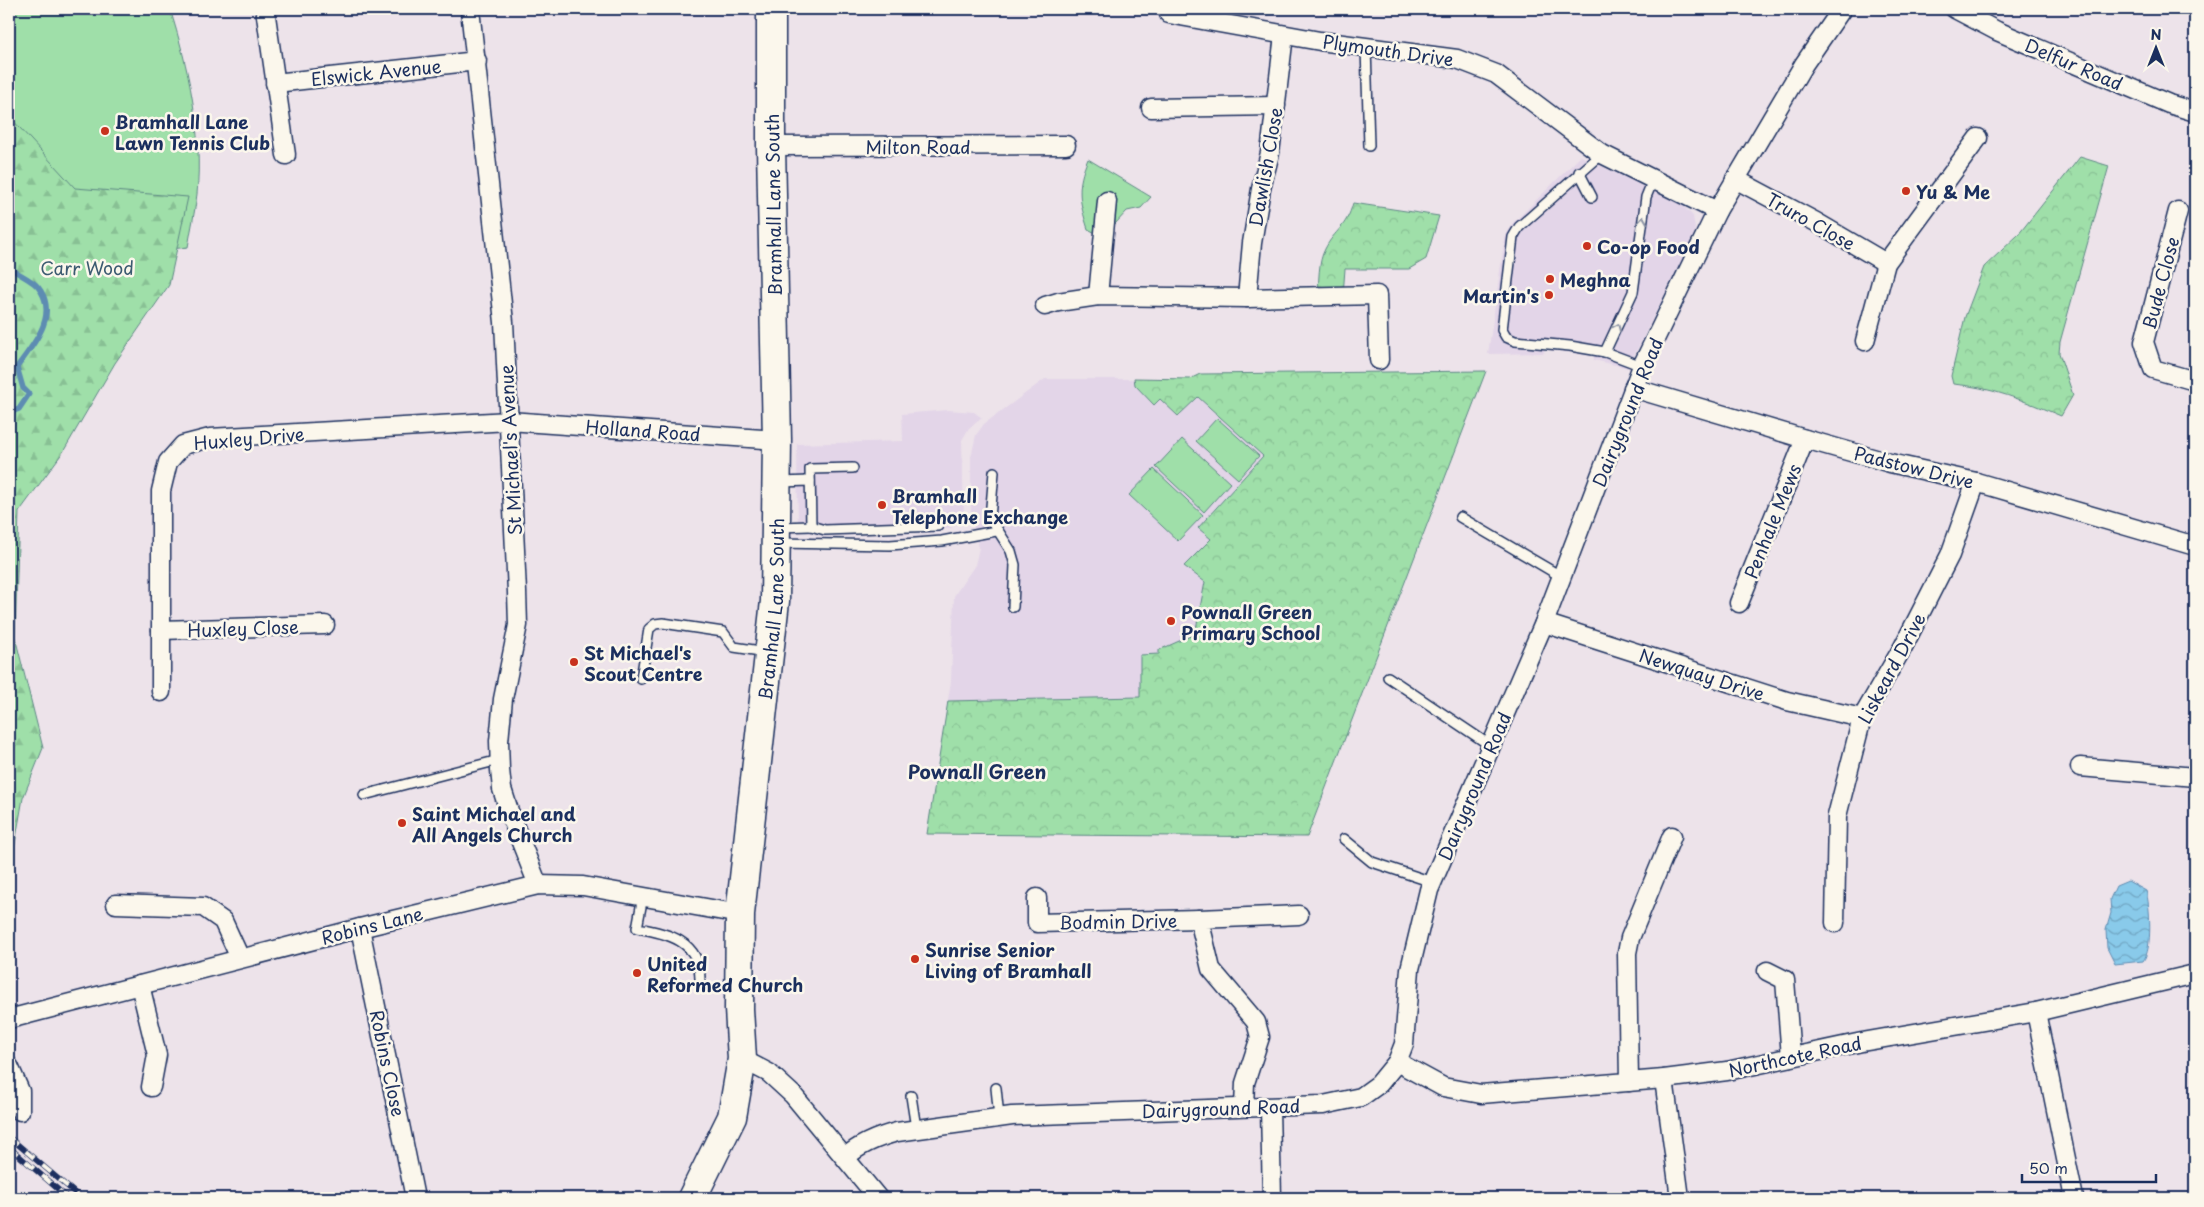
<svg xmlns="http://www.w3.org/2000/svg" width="2204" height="1207" font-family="'Playpen Sans',sans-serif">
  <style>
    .built { fill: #e3d5e8 }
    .grass { fill: #9fdfa9; stroke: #5d8784 }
    .forest { fill: url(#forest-firs); stroke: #5d8784 }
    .park { fill: url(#park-crowns); stroke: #5d8784 }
    .water { fill: url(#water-waves); stroke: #5d8cb2 }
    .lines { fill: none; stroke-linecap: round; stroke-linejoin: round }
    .stream { stroke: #5d8cb2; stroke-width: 5.5 }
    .service-casing { stroke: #1b2f5e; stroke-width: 12 }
    .minor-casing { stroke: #1b2f5e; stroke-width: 21 }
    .primary-casing { stroke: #1b2f5e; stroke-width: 31 }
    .service { stroke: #fbf7ec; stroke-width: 9 }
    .minor { stroke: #fbf7ec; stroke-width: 18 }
    .primary { stroke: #fbf7ec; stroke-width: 28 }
    .rail-casing { stroke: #1b2f5e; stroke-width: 5.5 }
    .rail { stroke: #fbf7ec; stroke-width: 4; stroke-dasharray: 11; stroke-linecap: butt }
    .oneway { stroke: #8b93a5 }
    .poi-dot { fill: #c8321e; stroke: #fbf7ec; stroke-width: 2 }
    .labels { text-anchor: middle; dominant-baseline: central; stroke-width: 5; stroke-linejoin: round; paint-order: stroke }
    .street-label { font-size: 18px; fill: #1b2f5e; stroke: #fbf7ec }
    .poi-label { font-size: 18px; font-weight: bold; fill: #1b2f5e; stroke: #fbf7ec; text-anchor: start }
    .park-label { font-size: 18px; fill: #3c5b71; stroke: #fbf7ec }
    .neighbourhood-label { font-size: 19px; font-weight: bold; fill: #1b2f5e; stroke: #fbf7ec }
  </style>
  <defs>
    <pattern id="forest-firs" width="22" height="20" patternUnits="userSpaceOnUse" patternTransform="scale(1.25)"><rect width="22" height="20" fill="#9fdfa9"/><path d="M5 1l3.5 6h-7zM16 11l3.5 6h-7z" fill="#88c094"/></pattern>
    <pattern id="park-crowns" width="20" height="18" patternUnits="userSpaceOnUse" patternTransform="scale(1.25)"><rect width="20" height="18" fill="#9fdfa9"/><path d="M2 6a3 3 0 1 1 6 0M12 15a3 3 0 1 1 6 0" fill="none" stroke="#88c094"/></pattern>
    <pattern id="water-waves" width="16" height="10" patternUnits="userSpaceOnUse" patternTransform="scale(1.25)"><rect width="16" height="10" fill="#89caea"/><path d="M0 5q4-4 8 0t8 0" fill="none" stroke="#6fa4c1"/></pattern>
  </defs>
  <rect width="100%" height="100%" fill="#ede3ea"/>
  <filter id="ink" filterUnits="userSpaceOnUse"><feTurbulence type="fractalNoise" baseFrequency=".02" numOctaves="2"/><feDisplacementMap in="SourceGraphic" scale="10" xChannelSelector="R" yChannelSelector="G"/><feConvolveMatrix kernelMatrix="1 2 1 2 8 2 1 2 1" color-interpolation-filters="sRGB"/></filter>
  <g filter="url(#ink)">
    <g class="built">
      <path d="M1581 156 1683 206 1693 216 1695 229 1693 237 1628 368 1594 360V356L1545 349 1544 353 1488 354 1505 237 1512 224Z"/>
      <path d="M1486 371 1307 837 927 834 951 681 954 596 975 565 979 548 971 518V457L976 435 984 424 1045 379H1190L1200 374Z"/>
      <path d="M948 410 974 412 982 418 969 428 962 440 964 517 951 528 929 531 798 532 797 444 903 441 902 414Z"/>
    </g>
    <g class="grass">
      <path d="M9 9H170C188 66 203 133 197 194 195 211 191 229 188 247L172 249 113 228 9 124Z"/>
      <path d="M1088 159 1151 197 1141 208 1127 211 1103 237 1088 229C1079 201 1076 187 1088 159Z"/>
      <path d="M1217 418 1259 456 1238 479 1196 441Z"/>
      <path d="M1182 439 1230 483 1204 512 1156 467Z"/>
      <path d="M1154 469 1203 515 1178 541 1129 495Z"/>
    </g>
    <path class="forest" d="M9 116 75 188 188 197 169 285 115 363 63 452 19 512 15 637 43 748 23 798 9 878Z"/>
    <g class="park">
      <path d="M2080 157 2109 166 2060 342 2059 353 2073 395 2061 416C2025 401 1991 387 1953 384L1951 376 1965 317 1984 267 2018 235Z"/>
      <path d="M1353 203 1439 216 1426 259 1409 269H1345L1343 295 1318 296C1319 281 1318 262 1325 249 1335 229 1346 229 1353 203Z"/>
      <path d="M1486 371 1307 837 927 834 948 701 1140 697V655L1159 654V650L1195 634 1205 582 1184 566 1211 539 1198 528 1263 456 1198 397 1178 416 1160 399 1154 405 1135 385 1134 378 1190 379 1200 374Z"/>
    </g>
    <path class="water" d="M2128 881 2146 891C2150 905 2153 949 2143 961L2115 964 2107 948 2106 930 2111 913 2110 899 2116 886Z"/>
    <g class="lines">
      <path class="stream" d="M9 267C17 274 31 279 38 287 60 315 33 345 17 367L23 388 29 394 19 409 9 413"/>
      <g class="service-casing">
        <g id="service">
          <path d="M1366 47 1369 146"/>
          <path d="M1602 154 1519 227 1513 237 1502 330 1506 337 1515 341 1570 346 1605 352"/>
          <path d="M1579 172 1592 197"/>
          <path d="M1642 366 1605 352 1633 292 1646 197 1653 180"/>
          <path d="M994 472 990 518 1011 551 1015 565 1013 607"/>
          <path d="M780 482 810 481"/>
          <path d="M1460 517 1562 577"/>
          <path d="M811 526 825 530 938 526"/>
          <path d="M779 527 811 526 810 469 853 468"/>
          <path d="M779 543 890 545 942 541 996 531"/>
          <path d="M1388 677 1491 746"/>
          <path d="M641 679 649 629 655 624 663 623 723 632 734 647 767 652"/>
          <path d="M364 795 499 760"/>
          <path d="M1344 839 1372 862 1432 882"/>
          <path d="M643 896 637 928C668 933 700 941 700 979"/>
          <path d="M996 1088 999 1117"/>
          <path d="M911 1096 916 1128"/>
        </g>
      </g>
      <g class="minor-casing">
        <g id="minor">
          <path d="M265 9 286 155"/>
          <path d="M470 9 504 322 517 592 518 625 503 699 499 741 500 770 502 789 511 817 538 885"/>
          <path d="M1955 9 1997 31 2169 104 2195 112"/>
          <path d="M1169 14 1320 41 1457 59 1496 74 1602 154 1717 211"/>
          <path d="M1284 35 1270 153 1261 189 1252 243 1247 298 1377 295 1379 360"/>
          <path d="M275 83 477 61"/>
          <path d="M1151 108 1276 106"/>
          <path d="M771 146 1066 145"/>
          <path d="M1735 179 1816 222 1886 263"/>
          <path d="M2178 211 2144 342 2153 369 2195 381"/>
          <path d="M1098 296 1107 201"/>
          <path d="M1045 306 1058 302 1098 296 1247 298"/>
          <path d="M1865 341 1886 263 1978 138"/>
          <path d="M1633 388 1805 439 1890 463 1976 482 2195 546"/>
          <path d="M1739 603 1805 439"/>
          <path d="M1544 623 1787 701 1862 718"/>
          <path d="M161 630 325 625"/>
          <path d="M161 692V491L168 462 183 445 210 438 509 421 777 440"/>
          <path d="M2080 767 2195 777"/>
          <path d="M1037 898V923L1199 919"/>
          <path d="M116 904 203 907 223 921 240 958"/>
          <path d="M1835 923 1837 816 1862 718 1903 647 1950 555 1976 482"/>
          <path d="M360 928 415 1198"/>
          <path d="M1767 971 1785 980 1791 1057"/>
          <path d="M140 985 157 1055 151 1087"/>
          <path d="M2036 1012 2074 1198"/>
          <path d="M9 1019 360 928 538 885 583 886 740 914"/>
          <path d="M742 1059 769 1073 793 1095 878 1198"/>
          <path d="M1397 1062 1443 1087 1481 1094 1664 1079 1727 1071 1862 1042 2036 1012 2195 974"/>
          <path d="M9 1066 20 1091V1111"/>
          <path d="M1664 1079 1680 1198"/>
          <path d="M1629 1082 1627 953 1630 938 1672 836"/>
          <path d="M1244 1107 1245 1083 1260 1037 1256 1022 1211 969 1199 919 1299 915"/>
          <path d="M1270 1108 1272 1198"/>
          <path d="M846 1157C860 1144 878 1137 897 1132L1012 1116 1323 1105 1361 1097 1379 1084 1397 1062 1404 1044 1410 969 1429 890 1544 623 1642 366 1717 211 1804 64 1842 9"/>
        </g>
      </g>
      <g class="primary-casing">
        <g id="primary">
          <path id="s1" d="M692 1198 732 1117 742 1059 739 1009 740 914 775 601 777 440 771 146V9"/>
        </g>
      </g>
      <use href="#service" class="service"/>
      <use href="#minor" class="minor"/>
      <use href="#primary" class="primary"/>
      <g class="rail-casing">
        <g id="rail">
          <path d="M9 1137 81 1198"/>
          <path d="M9 1147 68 1198"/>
        </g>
      </g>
      <use href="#rail" class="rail"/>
    </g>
    <defs><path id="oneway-chevron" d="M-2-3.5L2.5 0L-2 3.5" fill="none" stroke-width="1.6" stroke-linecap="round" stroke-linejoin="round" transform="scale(1.25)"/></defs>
    <g class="oneway">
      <use href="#oneway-chevron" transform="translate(1643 220) rotate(-82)"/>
      <use href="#oneway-chevron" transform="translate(1617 327) rotate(-65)"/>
    </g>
  </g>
  <g class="poi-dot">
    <circle cx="105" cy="131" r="5"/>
    <circle cx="1906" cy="191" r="5"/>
    <circle cx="1587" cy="246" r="5"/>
    <circle cx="1550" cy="279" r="5"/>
    <circle cx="1549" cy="295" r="5"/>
    <circle cx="882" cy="505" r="5"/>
    <circle cx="1171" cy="621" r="5"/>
    <circle cx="574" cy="662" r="5"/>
    <circle cx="402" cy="823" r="5"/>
    <circle cx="915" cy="959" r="5"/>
    <circle cx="637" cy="973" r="5"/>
  </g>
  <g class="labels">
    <g class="street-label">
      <text transform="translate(1388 50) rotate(8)">Plymouth Drive</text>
      <text transform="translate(2074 64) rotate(23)">Delfur Road</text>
      <text transform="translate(376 72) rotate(-6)">Elswick Avenue</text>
      <text x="918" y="146">Milton Road</text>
      <text transform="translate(1265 167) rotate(-80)">Dawlish Close</text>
      <text transform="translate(773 205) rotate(-91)">Bramhall Lane South</text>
      <text transform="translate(1811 221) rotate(29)">Truro Close</text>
      <text transform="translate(2160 283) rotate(-75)">Bude Close</text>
      <text transform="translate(1627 412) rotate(-68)">Dairyground Road</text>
      <text transform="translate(643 430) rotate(4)">Holland Road</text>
      <text transform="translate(249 438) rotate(-5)">Huxley Drive</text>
      <text transform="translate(510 450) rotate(-93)">St Michael's Avenue</text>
      <text transform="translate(1914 467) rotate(14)">Padstow Drive</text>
      <text transform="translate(1772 521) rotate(-68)">Penhale Mews</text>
      <text stroke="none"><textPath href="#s1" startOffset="601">Bramhall Lane South</textPath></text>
      <text transform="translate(243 628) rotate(-2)">Huxley Close</text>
      <text transform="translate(1891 668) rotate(-62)">Liskeard Drive</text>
      <text transform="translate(1702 674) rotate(18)">Newquay Drive</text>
      <text transform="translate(1474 786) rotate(-67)">Dairyground Road</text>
      <text transform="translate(1118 921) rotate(-1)">Bodmin Drive</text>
      <text transform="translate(372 925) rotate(-14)">Robins Lane</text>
      <text transform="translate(1795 1056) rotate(-12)">Northcote Road</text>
      <text transform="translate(388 1063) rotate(78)">Robins Close</text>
      <text transform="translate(1221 1108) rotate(-2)">Dairyground Road</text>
    </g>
    <g class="poi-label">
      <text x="115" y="121">Bramhall Lane<tspan x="115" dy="21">Lawn Tennis Club</tspan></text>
      <text x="1916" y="191">Yu &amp; Me</text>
      <text x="1597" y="246">Co-op Food</text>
      <text x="1560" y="279">Meghna</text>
      <text x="1539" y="295" text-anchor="end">Martin's</text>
      <text x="892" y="495">Bramhall<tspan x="892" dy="21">Telephone Exchange</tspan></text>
      <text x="1181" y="611">Pownall Green<tspan x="1181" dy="21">Primary School</tspan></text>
      <text x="584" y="652">St Michael's<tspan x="584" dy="21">Scout Centre</tspan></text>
      <text x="412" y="813">Saint Michael and<tspan x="412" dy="21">All Angels Church</tspan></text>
      <text x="925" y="949">Sunrise Senior<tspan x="925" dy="21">Living of Bramhall</tspan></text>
      <text x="647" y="963">United<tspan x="647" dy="21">Reformed Church</tspan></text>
    </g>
    <g class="park-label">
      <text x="87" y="267">Carr Wood</text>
    </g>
    <g class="neighbourhood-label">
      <text x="977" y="771">Pownall Green</text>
    </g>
  </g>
  <rect width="2204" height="1207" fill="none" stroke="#fbf7ec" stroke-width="30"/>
  <rect x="15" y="15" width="2174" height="1177" fill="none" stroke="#1b2f5e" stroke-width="2" filter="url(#ink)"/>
  <g transform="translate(2156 48)" stroke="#fbf7ec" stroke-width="4" paint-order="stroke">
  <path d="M0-4L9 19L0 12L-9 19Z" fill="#1b2f5e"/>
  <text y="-8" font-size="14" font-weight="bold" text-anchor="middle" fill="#1b2f5e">N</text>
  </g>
  <path d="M2022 1174v8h134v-8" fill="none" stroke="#1b2f5e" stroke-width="2.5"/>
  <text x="2029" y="1174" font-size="15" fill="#1b2f5e" stroke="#fbf7ec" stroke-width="4" paint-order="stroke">50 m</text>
</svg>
